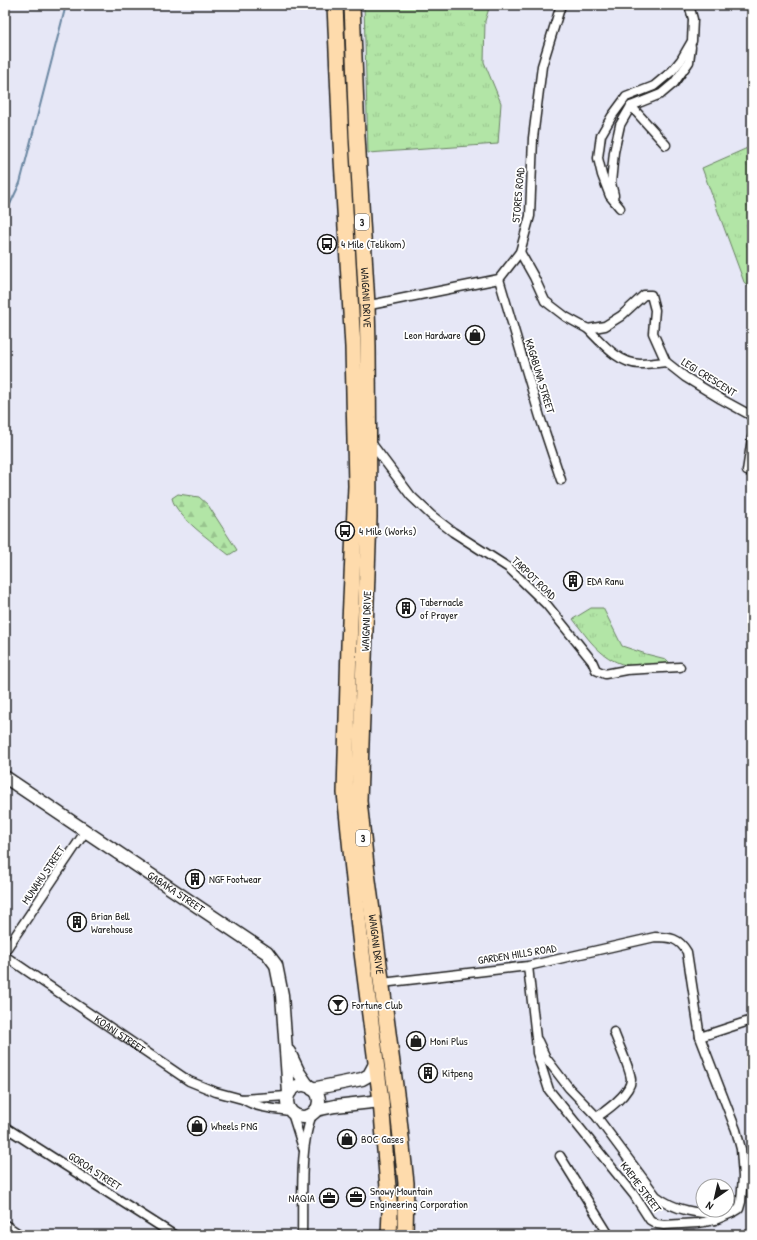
<svg xmlns="http://www.w3.org/2000/svg" width="757" height="1240" font-family="'Patrick Hand',sans-serif">
  <style>
    .grass { fill: url(#grass-tufts); stroke: #678061 }
    .forest { fill: url(#forest-firs); stroke: #678061 }
    .lines { fill: none; stroke-linecap: round; stroke-linejoin: round }
    .stream { stroke: #6b87a2; stroke-width: 2 }
    .street-casing { stroke: #1c1c1c; stroke-width: 11 }
    .secondary-casing { stroke: #1c1c1c; stroke-width: 15 }
    .highway-casing { stroke: #1c1c1c; stroke-width: 18 }
    .street { stroke: #fff; stroke-width: 8 }
    .secondary { stroke: #fff; stroke-width: 12 }
    .highway { stroke: #fedbac; stroke-width: 15 }
    .labels { text-anchor: middle; dominant-baseline: central; stroke-width: 3.5; stroke-linejoin: round; paint-order: stroke }
    .shield { fill: #fff; stroke: #606060; stroke-width: 1 }
    .shield-label { font-size: 10px; font-weight: bold; fill: #1c1c1c }
    .street-label { font-size: 11px; fill: #1c1c1c; stroke: #fff }
    .poi-label { font-size: 11px; fill: #1c1c1c; stroke: #fff; text-anchor: start }
  </style>
  <defs>
    <pattern id="grass-tufts" width="24" height="20" patternUnits="userSpaceOnUse"><rect width="24" height="20" fill="#b2e5a6"/><path d="M3 7l-1-3M5 7V3M7 7l1-3M15 17l-1-3M17 17v-4M19 17l1-3" fill="none" stroke="#98c48e"/></pattern>
    <pattern id="forest-firs" width="22" height="20" patternUnits="userSpaceOnUse"><rect width="22" height="20" fill="#b2e5a6"/><path d="M5 1l3.5 6h-7zM16 11l3.5 6h-7z" fill="#98c48e"/></pattern>
  </defs>
  <rect width="100%" height="100%" fill="#e6e7f6"/>
  <filter id="ink" filterUnits="userSpaceOnUse"><feTurbulence type="fractalNoise" baseFrequency=".025" numOctaves="2"/><feDisplacementMap in="SourceGraphic" scale="8" xChannelSelector="R" yChannelSelector="G"/><feConvolveMatrix kernelMatrix="1 2 1 2 8 2 1 2 1" color-interpolation-filters="sRGB"/></filter>
  <g filter="url(#ink)">
    <g class="grass">
      <path d="M364 5H490L485 21 484 62 501 103 498 144 368 153Z"/>
      <path d="M752 146V291L744 282 702 168Z"/>
      <path d="M591 608H603L622 646 646 654 666 659 670 663 668 666C656 666 643 668 631 666 603 662 589 640 573 619Z"/>
    </g>
    <path class="forest" d="M178 494 199 497 208 505 237 550 229 555C213 542 176 517 172 498Z"/>
    <g class="lines">
      <path class="stream" d="M5 215 20 183 66 5"/>
      <g class="street-casing">
        <g id="street">
          <path d="M631 106 666 145"/>
          <path d="M614 195 611 183 614 152 620 125 631 106 661 94 674 83 689 62 691 47"/>
          <path d="M620 208 610 196 602 175 598 158 601 135 612 116 626 97 654 86 672 71 681 60 692 41 693 19 689 5"/>
          <path d="M520 252 534 277 545 301 566 317 588 329 605 326 621 316 644 295H651L655 310 653 333 666 362 685 377 721 399 752 416"/>
          <path d="M499 279 540 417 561 480"/>
          <path d="M365 306 499 279 520 252 530 216 533 138 542 66 561 5"/>
          <path d="M588 329C603 344 618 363 640 364 648 364 657 363 666 362"/>
          <path d="M369 440 411 496 431 515 453 532 509 568 547 605 592 661 596 670 605 674 626 670 680 667"/>
          <path d="M747 471 752 438"/>
          <path d="M5 951 85 832"/>
          <path id="s1" d="M5 956 189 1081 216 1092 242 1099 287 1096"/>
          <path d="M382 983 528 966 655 937C670 937 679 938 687 952L700 1037 736 1130 741 1149 743 1177 741 1202 739 1209 734 1212 715 1220 698 1223 664 1225 657 1224 650 1220 634 1195 549 1090 537 1053 536 1038 528 966"/>
          <path d="M700 1037 752 1020"/>
          <path d="M538 1041 546 1058 569 1088 597 1117 656 1196C677 1212 698 1213 724 1215"/>
          <path d="M243 1099C256 1108 274 1109 290 1111"/>
          <path d="M292 1113 303 1148"/>
          <path d="M597 1117C607 1110 630 1094 631 1080 631 1070 618 1044 614 1032"/>
          <path d="M5 1127 174 1235"/>
          <path d="M560 1156 609 1235"/>
          <path d="M302 1235C303 1197 299 1149 312 1114"/>
        </g>
      </g>
      <g class="secondary-casing">
        <g id="secondary">
          <path id="s2" d="M5 777 267 953 276 965 282 995 289 1093"/>
          <path d="M289 1052 299 1073 308 1086"/>
          <circle cx="303" cy="1101" r="16"/>
          <path d="M312 1089 362 1079 369 1075 376 1062"/>
          <path d="M316 1110 335 1106 381 1101"/>
          <path d="M5 1227 17 1235"/>
        </g>
      </g>
      <g class="highway-casing">
        <g id="highway">
          <path d="M335 5 341 142 353 347 356 486 349 645 345 793 360 937 381 1101 390 1212 389 1235"/>
          <path id="s3" d="M352 5 357 136 367 305 368 347 369 517 359 801 366 865 397 1101 406 1183 405 1235"/>
        </g>
      </g>
      <use href="#street" class="street"/>
      <use href="#secondary" class="secondary"/>
      <use href="#highway" class="highway"/>
    </g>
  </g>
  <defs>
    <g id="bus-ring" transform="scale(1)"><circle r="9.5" fill="#fff" stroke="#1c1c1c" stroke-width="1.5"/><path d="M-5-6H5V4H4V6H2V4H-2V6H-4V4H-5ZM-3.5-4V0h7V-4ZM-3.5 1.2v1.5H-2V1.2ZM2 1.2v1.5H3.5V1.2Z" fill="#1c1c1c"/></g>
    <g id="shop-ring" transform="scale(1)"><circle r="9.5" fill="#fff" stroke="#1c1c1c" stroke-width="1.5"/><path d="M-5-2.5h2.3a2.7 3.5 0 0 1 5.4 0H5L5.5 6h-11ZM-1.5-2.5h3a1.5 2.3 0 0 0-3 0Z" fill="#1c1c1c"/></g>
    <g id="building-ring" transform="scale(1)"><circle r="9.5" fill="#fff" stroke="#1c1c1c" stroke-width="1.5"/><path d="M-4-6H4V6H1V3H-1V6H-4ZM-2.5-4.3h1.7v1.8h-1.7ZM.8-4.3h1.7v1.8H.8ZM-2.5-1h1.7V.8h-1.7ZM.8-1h1.7V.8H.8Z" fill="#1c1c1c"/></g>
    <g id="bar-ring" transform="scale(1)"><circle r="9.5" fill="#fff" stroke="#1c1c1c" stroke-width="1.5"/><path d="M-6-5H6L.8 .8V4.5H3.5V6h-7V4.5H-.8V.8Z" fill="#1c1c1c"/></g>
    <g id="office-ring" transform="scale(1)"><circle r="9.5" fill="#fff" stroke="#1c1c1c" stroke-width="1.5"/><path d="M-6-3h4V-5.5h4V-3h4V5H-6ZM-1-4.5V-3h2v-1.5ZM-6 0V1H6V0Z" fill="#1c1c1c"/></g>
  </defs>
  <g fill-rule="evenodd">
    <use href="#bus-ring" x="327" y="244"/>
    <use href="#shop-ring" x="475" y="335"/>
    <use href="#bus-ring" x="345" y="531"/>
    <use href="#building-ring" x="573" y="581"/>
    <use href="#building-ring" x="406" y="608"/>
    <use href="#building-ring" x="195" y="879"/>
    <use href="#building-ring" x="77" y="922"/>
    <use href="#bar-ring" x="338" y="1005"/>
    <use href="#shop-ring" x="416" y="1041"/>
    <use href="#building-ring" x="428" y="1073"/>
    <use href="#shop-ring" x="197" y="1126"/>
    <use href="#shop-ring" x="347" y="1139"/>
    <use href="#office-ring" x="356" y="1197"/>
    <use href="#office-ring" x="329" y="1198"/>
  </g>
  <g class="labels">
    <g class="shield">
      <rect x="355" y="214" width="14" height="16" rx="3"/>
      <rect x="356" y="830" width="14" height="16" rx="3"/>
    </g>
    <g class="shield-label">
      <text x="362" y="222">3</text>
      <text x="363" y="838">3</text>
    </g>
    <g class="street-label">
      <text transform="translate(518 195) rotate(-85)">STORES ROAD</text>
      <text stroke="none"><textPath href="#s3" startOffset="293">WAIGANI DRIVE</textPath></text>
      <text transform="translate(540 376) rotate(73)">KAGABUNA STREET</text>
      <text transform="translate(709 377) rotate(32)">LEGI CRESCENT</text>
      <text transform="translate(534 578) rotate(44)">TARPOT ROAD</text>
      <text transform="translate(366 621) rotate(-88)">WAIGANI DRIVE</text>
      <text transform="translate(43 875) rotate(-56)">MUNAHU STREET</text>
      <text stroke="none"><textPath href="#s2" startOffset="206">GABAKA STREET</textPath></text>
      <text stroke="none"><textPath href="#s3" startOffset="941">WAIGANI DRIVE</textPath></text>
      <text transform="translate(517 954) rotate(-9)">GARDEN HILLS ROAD</text>
      <text stroke="none"><textPath href="#s1" startOffset="139">KOANI STREET</textPath></text>
      <text transform="translate(95 1171) rotate(33)">GOROA STREET</text>
      <text transform="translate(641 1187) rotate(53)">KAEME STREET</text>
    </g>
    <g class="poi-label">
      <text x="341" y="244">4 Mile (Telikom)</text>
      <text x="461" y="335" text-anchor="end">Leon Hardware</text>
      <text x="359" y="531">4 Mile (Works)</text>
      <text x="587" y="581">EDA Ranu</text>
      <text x="420" y="602">Tabernacle<tspan x="420" dy="13">of Prayer</tspan></text>
      <text x="209" y="879">NGF Footwear</text>
      <text x="91" y="916">Brian Bell<tspan x="91" dy="13">Warehouse</tspan></text>
      <text x="352" y="1005">Fortune Club</text>
      <text x="430" y="1041">Moni Plus</text>
      <text x="442" y="1073">Kitpeng</text>
      <text x="211" y="1126">Wheels PNG</text>
      <text x="361" y="1139">BOC Gases</text>
      <text x="370" y="1191">Snowy Mountain<tspan x="370" dy="13">Engineering Corporation</tspan></text>
      <text x="315" y="1198" text-anchor="end">NAQIA</text>
    </g>
  </g>
  <rect width="757" height="1240" fill="none" stroke="#fff" stroke-width="20"/>
  <rect x="10" y="10" width="737" height="1220" fill="none" stroke="#1c1c1c" stroke-width="1.5" filter="url(#ink)"/>
  <g transform="translate(715 1198) rotate(214)"><circle r="19" fill="#ffffff" stroke="#a4a4a4"/>
  <path d="M0-3L7 15L0 10L-7 15Z" fill="#1c1c1c"/>
  <text y="-6" font-size="11" font-weight="bold" text-anchor="middle" fill="#1c1c1c">N</text>
  </g>
</svg>
